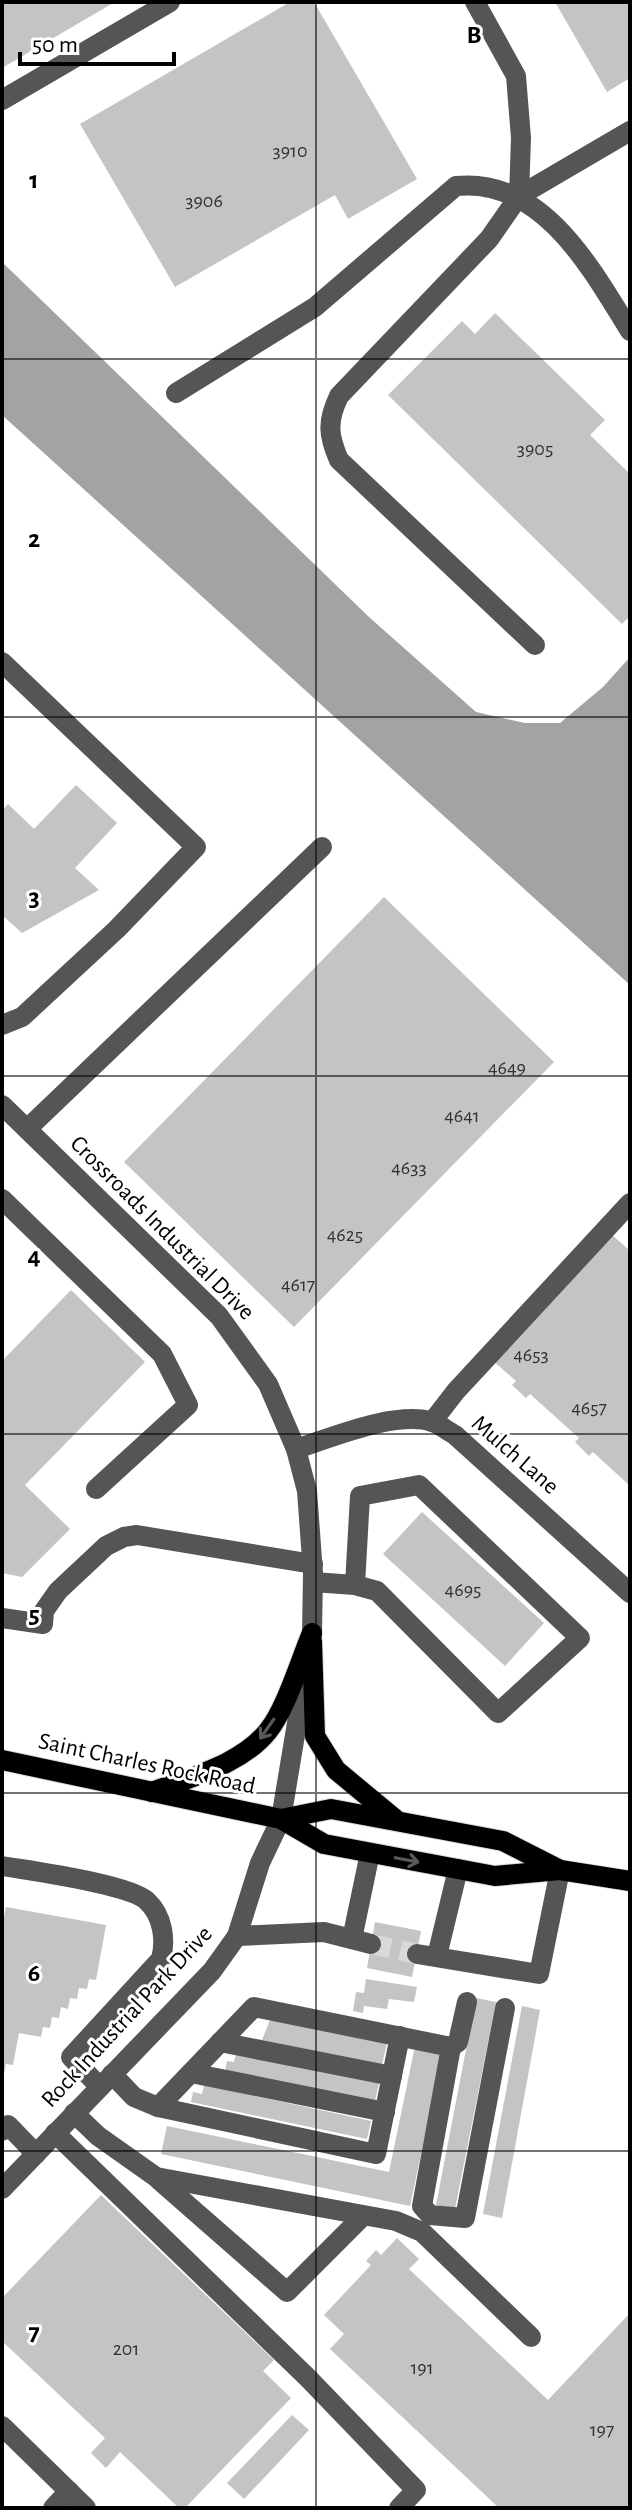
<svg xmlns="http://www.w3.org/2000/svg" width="632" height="2510" font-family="'Alegreya Sans',sans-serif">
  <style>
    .water { fill: #a3a3a3 }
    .building { fill: #c4c4c4 }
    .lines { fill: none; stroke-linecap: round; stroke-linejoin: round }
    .minor-tunnel { stroke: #d9d9d9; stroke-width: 20; stroke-dasharray: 20 10; stroke-linecap: butt }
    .major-casing { stroke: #dbdbdb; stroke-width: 22 }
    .minor { stroke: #555; stroke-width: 20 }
    .major { stroke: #000; stroke-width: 20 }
    .oneway { stroke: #595959 }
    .grid { fill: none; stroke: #000; stroke-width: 2; stroke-opacity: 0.55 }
    .labels { text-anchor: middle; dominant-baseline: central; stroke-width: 6; stroke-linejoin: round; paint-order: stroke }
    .number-label { font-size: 20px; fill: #313131 }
    .street-label { font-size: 24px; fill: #000; stroke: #fff }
    .grid-label { font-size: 26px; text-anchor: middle; font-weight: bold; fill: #000; stroke: #fff; stroke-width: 6; stroke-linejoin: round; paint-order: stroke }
  </style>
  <rect width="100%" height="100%" fill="#fff"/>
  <path class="water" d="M2 262 369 617 476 712 525 723H560L603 687 630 657V985L2 415Z"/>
  <g class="building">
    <path d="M2 2H115L2 68Z"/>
    <path d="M290 2H314L417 179 348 219 335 195 175 287 80 124Z"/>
    <path d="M555 2H630V78L607 92Z"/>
    <path d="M495 313 605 420 590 435 630 474V616L622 624 388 395 462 321 475 334Z"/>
    <path d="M76 785 117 823 75 868 99 890 22 933 2 915V811L8 804 34 829Z"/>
    <path d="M384 897 554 1062 294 1327 124 1162Z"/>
    <path d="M609 1232 630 1251V1486L593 1452 589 1456 575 1442 579 1438 530 1394 526 1398 512 1385 516 1381 492 1360Z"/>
    <path d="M71 1290 145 1362 25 1485 70 1529 22 1577 2 1573V1361Z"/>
    <path d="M422 1512 544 1623 505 1666 383 1554Z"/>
    <path d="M6 1907 106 1925 96 1980 89 1979 87 1989 79 1988 77 1999 70 1998 68 2009 61 2007 59 2018 52 2017 50 2028 43 2027 41 2037 19 2033 13 2065 6 2064 3 2078 2 1927Z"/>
    <path d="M375 1922 421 1931 412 1977 367 1968Z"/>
    <path d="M366 1979 417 1987 414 2002 389 1999 387 2009 364 2006 363 2013 353 2011 356 1992 364 1993Z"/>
    <path d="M476 1998 496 2002 455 2209 436 2205Z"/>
    <path d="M522 2006 540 2010 502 2218 483 2214Z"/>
    <path d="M272 2015 388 2039 382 2065 262 2040Z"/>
    <path d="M415 2046 443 2051 410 2206 161 2154 167 2126 389 2172Z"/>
    <path d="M236 2054 379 2083 375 2101 225 2071 227 2061 234 2062Z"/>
    <path d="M204 2085 371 2121 367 2139 191 2102 193 2092 202 2094Z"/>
    <path d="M101 2195 274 2360 263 2371 291 2398 185 2508H179L120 2452 106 2468 91 2453 105 2438 2 2341V2298Z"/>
    <path d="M397 2238 419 2259 409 2269 548 2400 630 2313V2508H499L330 2349 344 2334 324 2315 371 2265 366 2261 376 2250 381 2255Z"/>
    <path d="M292 2415 309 2430 244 2499 227 2483Z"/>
  </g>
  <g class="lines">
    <path class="minor-tunnel" d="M371 1944 417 1954"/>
    <g class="major-casing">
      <g id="major">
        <path d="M312 1641 315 1736 336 1770 395 1819"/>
        <path d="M2 1760 281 1819 324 1844 495 1876 560 1870 630 1881"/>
        <path d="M152 1792C190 1777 241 1765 268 1731 286 1709 300 1661 312 1633"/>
        <path d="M281 1819 331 1809 503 1841 560 1870"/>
      </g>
    </g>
    <g class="minor">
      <path d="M475 2 516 76 521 138 519 196 489 239 339 396C327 421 328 435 339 460L535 645"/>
      <path d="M2 100 170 2"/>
      <path d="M519 196 630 131"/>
      <path d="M176 393 315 307 456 186C542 177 591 268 630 331"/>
      <path d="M2 662 196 847 117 929 22 1017 2 1025"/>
      <path d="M2 1105 219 1316 268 1384 296 1449 307 1491 313 1573 312 1633 281 1819 260 1863 237 1936 212 1971 2 2189"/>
      <path d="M27 1129 322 847"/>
      <path d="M2 1199 162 1354 188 1405 96 1489"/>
      <path d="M432 1422 456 1391 630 1203"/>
      <path d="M296 1449C331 1438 396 1410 433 1422 440 1425 448 1431 455 1435L630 1593"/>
      <path d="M313 1582 355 1585 377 1591 498 1713 580 1638 419 1485 360 1496 355 1585"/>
      <path d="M2 1618 43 1624 44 1611 58 1591 106 1546 124 1537 137 1535 313 1564"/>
      <path d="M2 1866C31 1871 129 1884 147 1901 163 1916 166 1940 161 1959L71 2057 100 2087"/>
      <path d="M237 1936 324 1932 371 1944"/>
      <path d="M352 1939 370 1853"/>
      <path d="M417 1954 539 1974 560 1870"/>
      <path d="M437 1956 458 1869"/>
      <path d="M220 2042 392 2076"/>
      <path d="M451 2047 458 2042 467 2002"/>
      <path d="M191 2073 385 2112"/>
      <path d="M112 2074 134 2097 158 2107 254 2007 451 2047 422 2206 430 2215 465 2218 505 2008"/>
      <path d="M158 2107 376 2154 400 2036"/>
      <path d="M74 2113 98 2136 156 2177 396 2221 422 2232 531 2337"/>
      <path d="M2 2131 8 2125 36 2154"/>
      <path d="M55 2133 308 2378 416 2490 399 2508"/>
      <path d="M159 2180 287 2292 363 2216"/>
      <path d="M2 2426 86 2508"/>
      <path d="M53 2508 69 2491"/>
    </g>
    <use href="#major" class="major"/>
  </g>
  <defs><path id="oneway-shaft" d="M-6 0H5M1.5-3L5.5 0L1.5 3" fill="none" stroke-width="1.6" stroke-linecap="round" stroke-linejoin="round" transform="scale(2)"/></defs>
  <g class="oneway">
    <use href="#oneway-shaft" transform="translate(267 1729) rotate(125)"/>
    <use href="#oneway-shaft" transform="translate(407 1860) rotate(11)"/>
  </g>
  <path class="grid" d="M316 2V2508M2 359H630M2 717H630M2 1076H630M2 1434H630M2 1793H630M2 2151H630"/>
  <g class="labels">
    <g class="number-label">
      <text x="290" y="151">3910</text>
      <text x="204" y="201">3906</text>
      <text x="535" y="449">3905</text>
      <text x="507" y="1068">4649</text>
      <text x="462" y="1116">4641</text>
      <text x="409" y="1168">4633</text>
      <text x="345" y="1235">4625</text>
      <text x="298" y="1285">4617</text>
      <text x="531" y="1355">4653</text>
      <text x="589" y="1408">4657</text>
      <text x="463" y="1590">4695</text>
      <text x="126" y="2349">201</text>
      <text x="422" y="2368">191</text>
      <text x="602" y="2430">197</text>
    </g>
    <g class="street-label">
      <text transform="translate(162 1228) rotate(45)">Crossroads Industrial Drive</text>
      <text transform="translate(515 1455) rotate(41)">Mulch Lane</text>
      <text transform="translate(147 1764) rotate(12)">Saint Charles Rock Road</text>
      <text transform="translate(127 2017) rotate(-47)">Rock Industrial Park Drive</text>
    </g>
  </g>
  <g class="grid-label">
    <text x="474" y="43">B</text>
    <text x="34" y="188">1</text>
    <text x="34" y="547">2</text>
    <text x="34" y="906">3</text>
    <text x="34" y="1264">4</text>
    <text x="34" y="1623">5</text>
    <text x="34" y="1981">6</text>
    <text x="34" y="2340">7</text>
  </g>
  <rect width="632" height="2510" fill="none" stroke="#000000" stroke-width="8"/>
  <path d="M20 52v12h154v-12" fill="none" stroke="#000000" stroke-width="4"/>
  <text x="32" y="52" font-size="24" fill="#000000" stroke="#ffffff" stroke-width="6" paint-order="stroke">50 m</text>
</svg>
